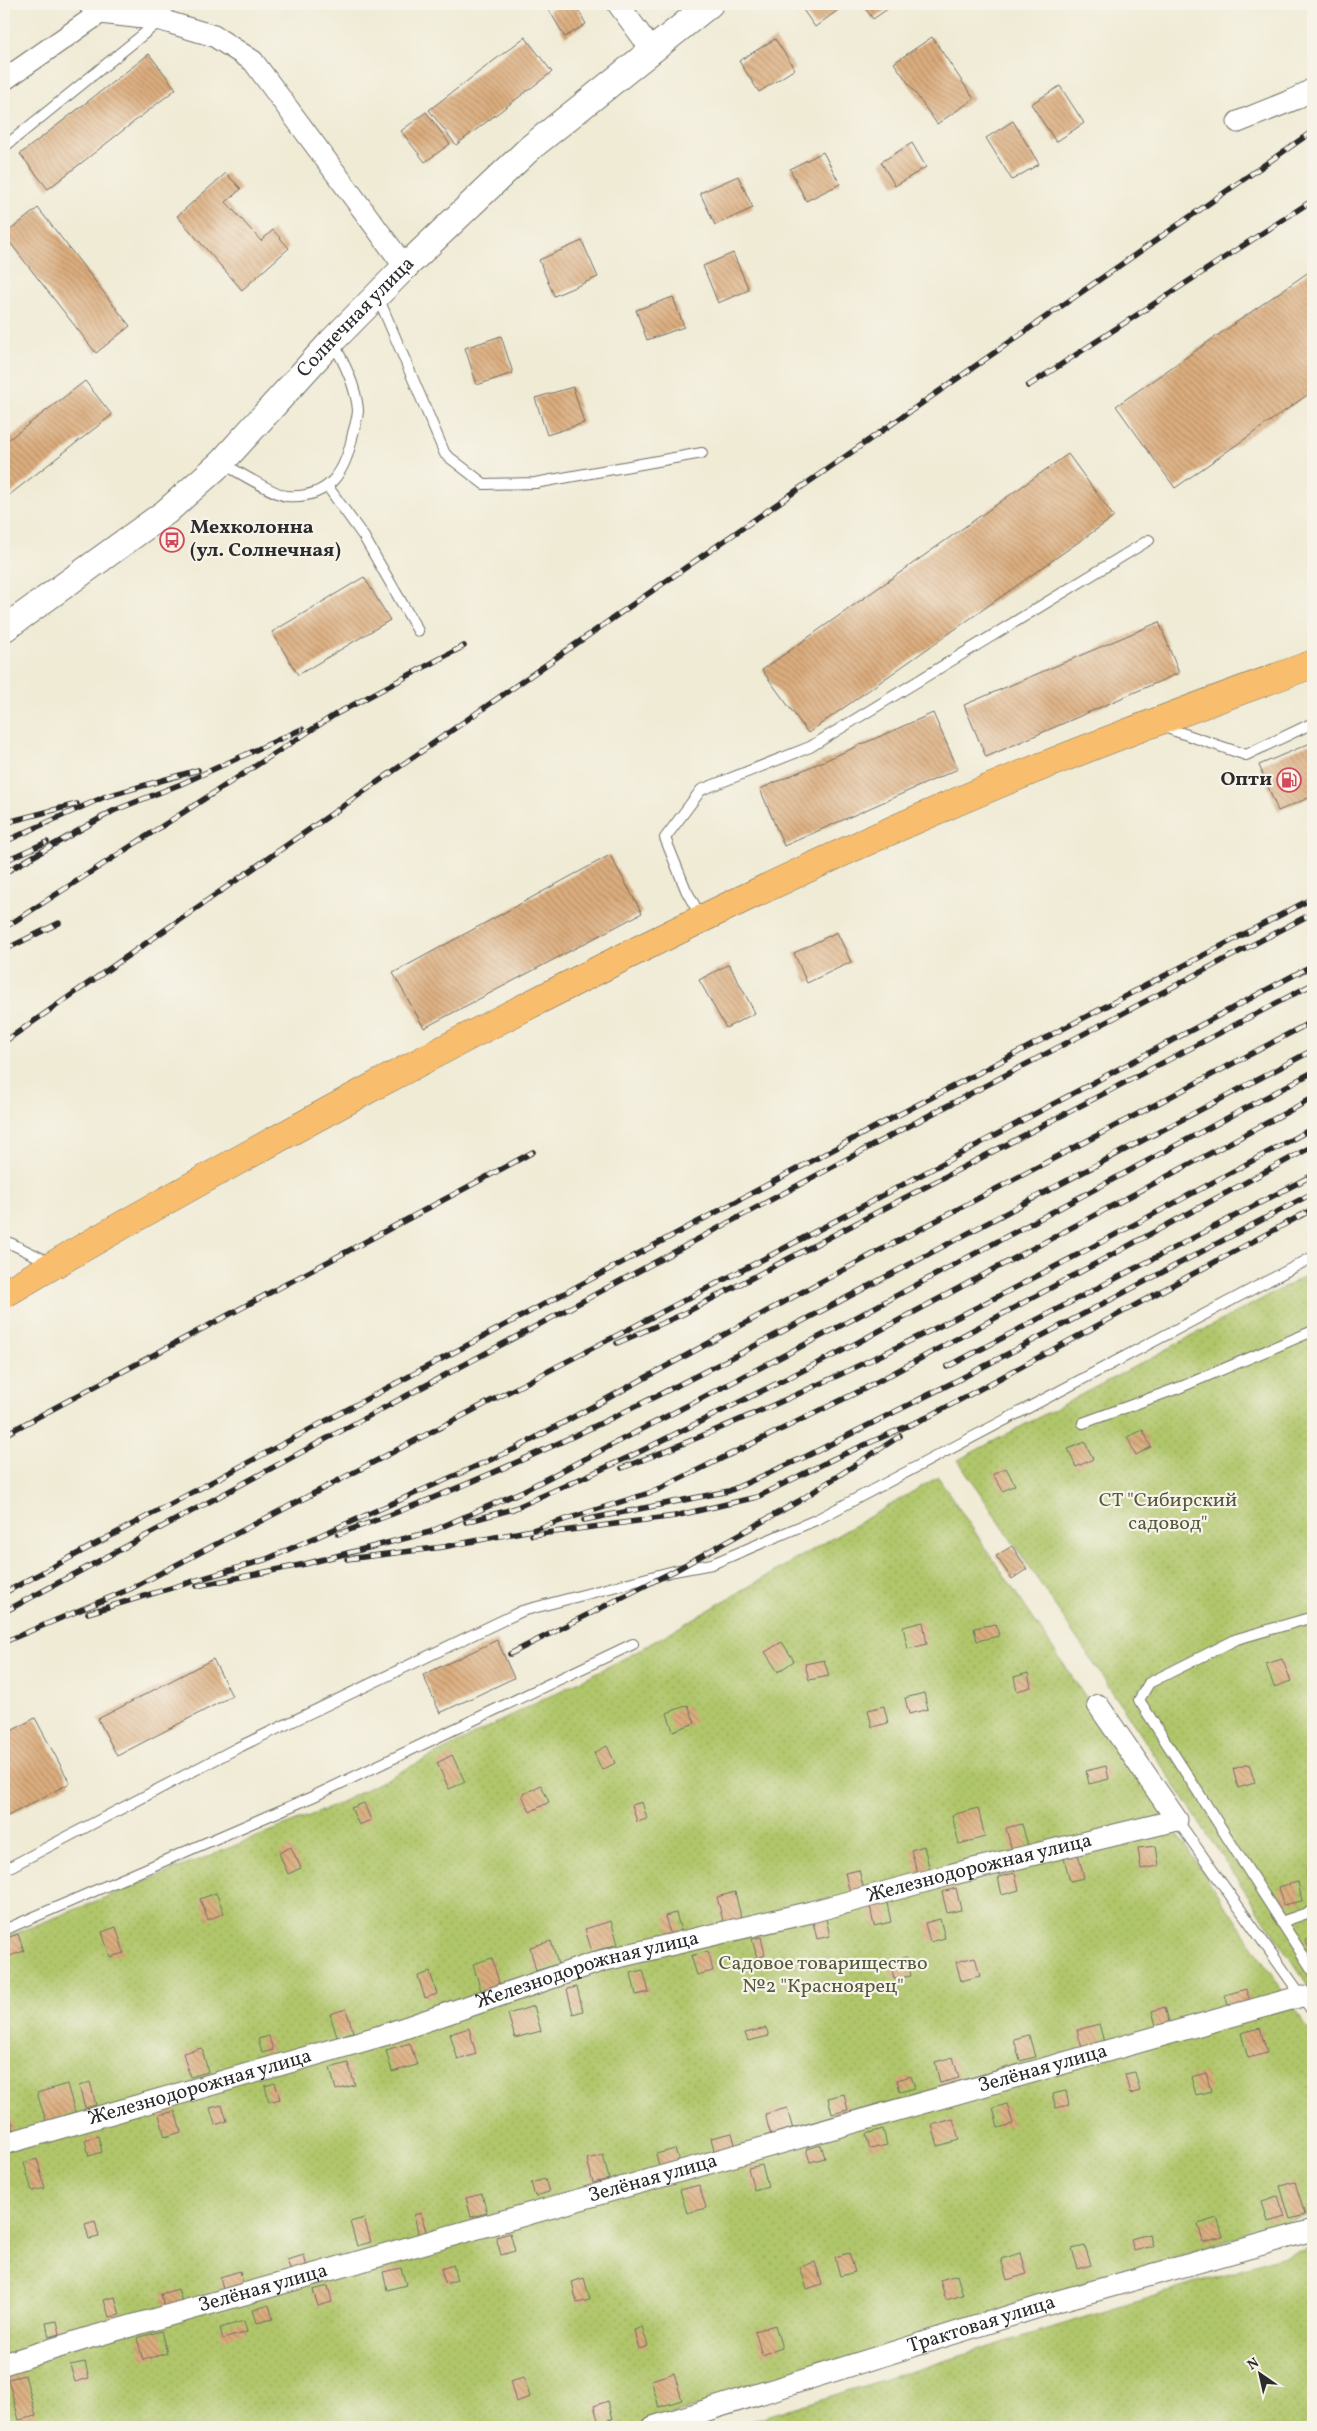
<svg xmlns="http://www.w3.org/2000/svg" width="1317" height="2431" font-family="Vollkorn,serif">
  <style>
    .garden { fill: url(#garden-dots); stroke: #6e784a }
    .building { fill: url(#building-back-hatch) }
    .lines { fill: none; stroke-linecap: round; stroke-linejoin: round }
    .service-casing { stroke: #706e66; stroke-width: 12 }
    .minor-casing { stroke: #706e66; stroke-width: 23 }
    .tertiary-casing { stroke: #706e66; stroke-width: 28 }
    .trunk-casing { stroke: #706e66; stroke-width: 29 }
    .service { stroke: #fff; stroke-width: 10 }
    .minor { stroke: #fff; stroke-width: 21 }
    .tertiary { stroke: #fff; stroke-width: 26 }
    .trunk { stroke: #f9be6d; stroke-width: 28 }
    .rail-casing { stroke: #2b2b2b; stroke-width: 5.5 }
    .rail { stroke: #f7f3e8; stroke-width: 4; stroke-dasharray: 11; stroke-linecap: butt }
    .labels { text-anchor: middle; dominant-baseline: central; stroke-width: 4.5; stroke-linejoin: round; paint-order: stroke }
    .street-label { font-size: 20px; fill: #2b2b2b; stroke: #f7f3e8 }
    .poi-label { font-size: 20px; font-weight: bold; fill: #2b2b2b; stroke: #f7f3e8; text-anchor: start }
    .park-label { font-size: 20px; fill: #535a3e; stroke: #f7f3e8 }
  </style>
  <defs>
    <pattern id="garden-dots" width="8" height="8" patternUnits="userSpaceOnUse" patternTransform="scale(1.25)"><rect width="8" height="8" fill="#b0c66a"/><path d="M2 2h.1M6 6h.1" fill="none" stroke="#98aa5c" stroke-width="1.8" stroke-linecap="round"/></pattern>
    <pattern id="building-back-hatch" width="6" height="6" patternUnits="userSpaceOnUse" patternTransform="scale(1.25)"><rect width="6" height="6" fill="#dcad7e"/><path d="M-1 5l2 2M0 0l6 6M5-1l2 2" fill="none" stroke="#b38d67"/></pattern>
  </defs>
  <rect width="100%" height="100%" fill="#f7f3e8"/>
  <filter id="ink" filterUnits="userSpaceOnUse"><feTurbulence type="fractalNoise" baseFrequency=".02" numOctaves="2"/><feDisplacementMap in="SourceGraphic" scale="10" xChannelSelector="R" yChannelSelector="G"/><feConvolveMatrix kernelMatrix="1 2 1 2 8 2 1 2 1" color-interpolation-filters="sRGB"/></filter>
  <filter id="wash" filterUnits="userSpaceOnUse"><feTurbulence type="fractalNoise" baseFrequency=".0096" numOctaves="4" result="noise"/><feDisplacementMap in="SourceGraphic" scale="20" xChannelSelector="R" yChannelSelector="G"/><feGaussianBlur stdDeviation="1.12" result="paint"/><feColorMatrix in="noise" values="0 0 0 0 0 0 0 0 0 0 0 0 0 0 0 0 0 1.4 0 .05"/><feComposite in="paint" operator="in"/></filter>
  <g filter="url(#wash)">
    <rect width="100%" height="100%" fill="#f0ebd5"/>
    <g class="garden">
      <path d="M1313 1272V1993L958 1460Z"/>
      <path d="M938 1477 1313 2036V2214L633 2427H4V1938L329 1808 631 1655Z"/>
      <path d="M1313 2247V2427H731Z"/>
    </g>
    <g id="blocks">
      <g class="building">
        <path d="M561 4H575L586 24 565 37 549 10Z"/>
        <path d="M799 4H840L842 7 815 27Z"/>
        <path d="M862 4H895L873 19Z"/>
        <path d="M525 37 552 72 456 145 429 110Z"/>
        <path d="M932 37 974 99 937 124 894 63Z"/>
        <path d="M775 39 795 69 759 92 739 61Z"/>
        <path d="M149 54 176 89 48 189 20 154Z"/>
        <path d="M1060 86 1084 123 1056 142 1031 104Z"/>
        <path d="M426 112 450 144 425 162 401 131Z"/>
        <path d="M1013 121 1039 164 1012 180 986 138Z"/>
        <path d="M912 143 926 167 895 186 881 162Z"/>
        <path d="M823 152 840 184 806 201 790 169Z"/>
        <path d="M226 173 241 189 226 202 261 241 273 230 289 248 242 290 177 216Z"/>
        <path d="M738 176 753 208 715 225 700 193Z"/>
        <path d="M38 208 130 326 96 353 4 235Z"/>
        <path d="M582 241 598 277 554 296 539 260Z"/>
        <path d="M733 253 749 290 718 303 703 266Z"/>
        <path d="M1313 269V391L1175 488 1116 406Z"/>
        <path d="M673 297 684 327 647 340 636 310Z"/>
        <path d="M501 336 513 373 477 385 465 348Z"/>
        <path d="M85 381 112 415 4 499V443Z"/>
        <path d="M573 387 584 423 547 435 535 398Z"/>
        <path d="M1068 454 1114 517 808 733 762 670Z"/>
        <path d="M364 577 390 620 298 675 272 632Z"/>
        <path d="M1159 622 1179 673 986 757 964 705Z"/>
        <path d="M933 713 958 769 784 846 760 789Z"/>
        <path d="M1313 742V796L1278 811 1259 765Z"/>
        <path d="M610 855 642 913 424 1028 393 973Z"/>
        <path d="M837 932 851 962 807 983 794 953Z"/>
        <path d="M729 964 755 1013 726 1028 699 980Z"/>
        <path d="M1143 1430 1151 1447 1136 1455 1127 1437Z"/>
        <path d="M1085 1442 1093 1459 1076 1467 1068 1449Z"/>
        <path d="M1006 1468 1015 1485 1003 1491 993 1474Z"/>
        <path d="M1012 1546 1027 1569 1012 1579 996 1556Z"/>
        <path d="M923 1622 927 1644 908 1649 903 1627Z"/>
        <path d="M996 1624 999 1636 977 1641 974 1628Z"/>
        <path d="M497 1640 514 1678 440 1713 423 1675Z"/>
        <path d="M782 1642 794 1661 778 1672 765 1652Z"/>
        <path d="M213 1659 232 1696 117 1756 98 1719Z"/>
        <path d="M1282 1659 1291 1681 1274 1687 1266 1664Z"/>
        <path d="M824 1660 829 1676 809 1680 805 1664Z"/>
        <path d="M1028 1673 1031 1687 1017 1691 1014 1677Z"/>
        <path d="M924 1693 928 1709 909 1714 905 1698Z"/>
        <path d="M688 1705 695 1723 673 1731 667 1713Z"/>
        <path d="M884 1706 888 1723 872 1727 868 1710Z"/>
        <path d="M35 1718 70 1783 4 1818V1735Z"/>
        <path d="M607 1746 615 1763 602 1770 594 1753Z"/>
        <path d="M452 1755 465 1782 449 1789 437 1763Z"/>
        <path d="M1249 1764 1255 1783 1238 1788 1233 1769Z"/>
        <path d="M1106 1766 1109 1779 1089 1784 1086 1771Z"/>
        <path d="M541 1785 549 1802 530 1812 522 1795Z"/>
        <path d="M642 1802 647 1819 637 1822 632 1805Z"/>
        <path d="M364 1803 371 1820 359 1825 351 1808Z"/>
        <path d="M978 1808 985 1837 959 1844 952 1815Z"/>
        <path d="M1022 1824 1028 1846 1012 1851 1006 1828Z"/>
        <path d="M924 1846 930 1871 918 1875 911 1850Z"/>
        <path d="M1156 1846 1159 1866 1141 1869 1138 1848Z"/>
        <path d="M291 1847 301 1868 288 1874 279 1853Z"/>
        <path d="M1078 1854 1084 1878 1070 1881 1064 1858Z"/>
        <path d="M859 1870 864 1890 850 1893 845 1873Z"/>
        <path d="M1015 1873 1019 1890 1002 1895 998 1877Z"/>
        <path d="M1298 1882 1302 1901 1283 1905 1278 1887Z"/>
        <path d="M956 1888 961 1910 947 1913 942 1892Z"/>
        <path d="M735 1892 742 1921 724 1925 717 1897Z"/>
        <path d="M216 1893 224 1913 208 1920 200 1899Z"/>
        <path d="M887 1903 891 1922 874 1926 870 1906Z"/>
        <path d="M676 1913 681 1931 670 1934 665 1916Z"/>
        <path d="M826 1919 830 1936 817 1939 813 1922Z"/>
        <path d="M940 1919 945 1938 930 1942 925 1923Z"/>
        <path d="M611 1921 618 1944 592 1952 585 1929Z"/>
        <path d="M116 1927 124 1953 110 1957 102 1932Z"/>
        <path d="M18 1934 24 1951 4 1958V1939Z"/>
        <path d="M1313 1936V1956L1305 1940Z"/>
        <path d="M761 1937 765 1955 757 1958 752 1939Z"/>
        <path d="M551 1941 558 1964 536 1971 530 1947Z"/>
        <path d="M708 1951 713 1971 697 1975 691 1956Z"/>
        <path d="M907 1957 911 1976 894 1979 890 1960Z"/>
        <path d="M975 1957 980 1976 961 1981 956 1962Z"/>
        <path d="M492 1958 500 1986 481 1991 473 1964Z"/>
        <path d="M643 1970 649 1992 636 1995 631 1973Z"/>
        <path d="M430 1972 437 1994 425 1998 418 1976Z"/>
        <path d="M577 1987 583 2011 573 2014 567 1989Z"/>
        <path d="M1246 1989 1251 2005 1230 2011 1225 1995Z"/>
        <path d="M534 2006 541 2031 515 2038 508 2014Z"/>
        <path d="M1165 2007 1170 2025 1157 2029 1152 2011Z"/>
        <path d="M346 2009 353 2032 337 2037 330 2014Z"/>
        <path d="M1099 2024 1104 2042 1082 2048 1077 2030Z"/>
        <path d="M469 2028 476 2054 458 2060 450 2034Z"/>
        <path d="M766 2028 769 2036 748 2041 745 2033Z"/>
        <path d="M1260 2028 1267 2053 1248 2058 1241 2033Z"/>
        <path d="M1029 2035 1035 2057 1020 2061 1014 2039Z"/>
        <path d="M269 2036 273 2050 262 2053 258 2039Z"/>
        <path d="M410 2043 417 2065 392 2072 386 2050Z"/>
        <path d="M202 2048 208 2072 190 2077 183 2053Z"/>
        <path d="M953 2057 959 2078 940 2083 935 2062Z"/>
        <path d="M348 2063 355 2085 336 2090 330 2068Z"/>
        <path d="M1135 2072 1140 2091 1130 2094 1125 2074Z"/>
        <path d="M1206 2073 1211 2091 1196 2095 1191 2077Z"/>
        <path d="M911 2076 915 2088 900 2092 897 2080Z"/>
        <path d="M90 2082 96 2105 85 2108 79 2086Z"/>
        <path d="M275 2083 280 2099 269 2102 265 2086Z"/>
        <path d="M67 2084 75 2112 46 2121 37 2093Z"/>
        <path d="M1066 2091 1069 2105 1056 2108 1052 2094Z"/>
        <path d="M844 2094 848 2110 832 2114 828 2098Z"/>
        <path d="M1007 2104 1013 2124 998 2128 993 2108Z"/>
        <path d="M222 2105 227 2121 215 2125 210 2108Z"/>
        <path d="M7 2106 14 2129 4 2132V2107Z"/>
        <path d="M787 2108 793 2130 771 2136 765 2114Z"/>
        <path d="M175 2111 181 2132 165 2137 159 2115Z"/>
        <path d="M953 2119 959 2140 938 2146 932 2125Z"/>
        <path d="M883 2129 887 2145 870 2149 866 2134Z"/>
        <path d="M732 2133 736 2148 715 2154 711 2138Z"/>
        <path d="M98 2136 102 2152 89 2156 85 2140Z"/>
        <path d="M821 2145 825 2158 810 2162 806 2149Z"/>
        <path d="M675 2149 679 2161 659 2166 656 2154Z"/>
        <path d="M603 2155 609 2179 593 2183 587 2159Z"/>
        <path d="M37 2159 45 2188 32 2191 24 2163Z"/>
        <path d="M762 2165 768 2186 754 2190 748 2168Z"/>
        <path d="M545 2179 549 2192 535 2196 531 2183Z"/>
        <path d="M1295 2182 1305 2215 1290 2219 1280 2186Z"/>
        <path d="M699 2185 706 2208 687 2213 680 2190Z"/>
        <path d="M482 2194 487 2213 471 2217 466 2198Z"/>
        <path d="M1278 2196 1285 2217 1268 2222 1262 2201Z"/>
        <path d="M421 2213 427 2235 419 2237 414 2215Z"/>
        <path d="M364 2218 371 2242 357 2246 350 2222Z"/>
        <path d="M1217 2218 1223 2237 1203 2242 1198 2224Z"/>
        <path d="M95 2221 99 2237 89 2239 85 2224Z"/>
        <path d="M510 2233 515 2251 501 2255 496 2237Z"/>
        <path d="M1149 2234 1153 2246 1134 2251 1131 2239Z"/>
        <path d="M1085 2246 1091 2265 1078 2269 1072 2249Z"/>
        <path d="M849 2253 855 2272 840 2276 835 2257Z"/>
        <path d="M1021 2253 1027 2274 1007 2280 1001 2259Z"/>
        <path d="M304 2255 307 2268 291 2272 287 2260Z"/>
        <path d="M815 2262 822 2284 807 2289 800 2267Z"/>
        <path d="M453 2265 457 2280 445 2284 441 2269Z"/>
        <path d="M401 2268 406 2285 387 2290 383 2272Z"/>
        <path d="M240 2271 243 2283 223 2289 220 2277Z"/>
        <path d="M957 2275 963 2295 946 2300 940 2280Z"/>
        <path d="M584 2278 590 2300 577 2303 572 2282Z"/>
        <path d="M328 2286 332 2302 318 2306 313 2290Z"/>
        <path d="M178 2289 182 2302 164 2307 161 2294Z"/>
        <path d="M115 2297 120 2315 109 2317 104 2300Z"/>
        <path d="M269 2305 273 2319 257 2323 253 2310Z"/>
        <path d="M57 2321 60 2334 49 2337 46 2323Z"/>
        <path d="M244 2321 247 2332 223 2339 220 2328Z"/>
        <path d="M775 2325 782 2348 762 2355 755 2331Z"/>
        <path d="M642 2327 648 2346 639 2349 634 2330Z"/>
        <path d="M161 2331 167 2353 143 2360 137 2338Z"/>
        <path d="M85 2362 89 2378 75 2382 70 2365Z"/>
        <path d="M674 2373 682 2400 659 2407 651 2380Z"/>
        <path d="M25 2375 36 2416 19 2420 8 2379Z"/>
        <path d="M524 2377 530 2397 516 2402 510 2381Z"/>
        <path d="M608 2401 613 2419 599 2423 594 2406Z"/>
      </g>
    </g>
  </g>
  <g filter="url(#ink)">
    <use href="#blocks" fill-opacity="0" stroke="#706e66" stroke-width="1"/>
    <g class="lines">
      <g class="service-casing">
        <g id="service">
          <path d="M4 147 161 20 170 4"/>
          <path d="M378 297 445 454 484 484 535 483 702 453"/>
          <path d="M222 463C235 470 275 495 287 496 330 499 346 471 353 433 355 426 358 417 358 410 356 386 344 363 333 342"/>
          <path d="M328 487 364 537 418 631"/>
          <path d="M1161 726 1246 755 1313 723"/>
          <path d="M701 917 686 890 665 838 701 790 810 747 1149 540"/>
          <path d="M4 1247 10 1243 51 1263"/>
          <path d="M1083 1423 1181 1387 1313 1331"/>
          <path d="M1313 1617 1237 1639 1149 1683 1139 1700 1313 1971"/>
          <path d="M1177 1820 1313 2012"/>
          <path d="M4 1870 237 1748 522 1611 674 1571 712 1564 818 1519 1313 1257"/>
          <path d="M1281 1922 1313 1911"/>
          <path d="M4 1930 312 1797 633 1644"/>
        </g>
      </g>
      <g class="minor-casing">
        <g id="minor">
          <path d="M89 4 100 13 161 20 214 36 253 61 405 267"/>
          <path d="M618 4 651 49"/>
          <path d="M4 80 100 13"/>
          <path d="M1238 122 1295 99 1313 89"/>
          <path id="s1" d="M4 2144 384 2035 601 1961 811 1912 949 1875 1177 1820 1098 1705"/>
          <path id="s2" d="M4 2364 88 2338 1302 1996"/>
          <path id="s3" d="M653 2427 1058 2301 1313 2230"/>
        </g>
      </g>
      <g class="tertiary-casing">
        <g id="tertiary">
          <path id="s4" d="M4 629 166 512 221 463 332 341 405 267 530 148 710 4"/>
        </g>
      </g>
      <g class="trunk-casing">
        <path id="trunk" d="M4 1294C123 1223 245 1156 367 1090 554 990 744 894 938 810 1061 756 1187 710 1313 664"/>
      </g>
      <use href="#service" class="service"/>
      <use href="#minor" class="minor"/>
      <use href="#tertiary" class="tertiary"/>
      <use href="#trunk" class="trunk"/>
      <g class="rail-casing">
        <g id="rail">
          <path d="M1028 386 1313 200"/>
          <path d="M4 823 77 804"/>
          <path d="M4 842 104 797 198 770"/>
          <path d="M4 861 47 842"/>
          <path d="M4 873 113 811 181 784 302 729"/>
          <path d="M4 928 336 714 464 646"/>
          <path d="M4 950 59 923"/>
          <path d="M4 1042 1313 131"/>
          <path d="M617 1343 681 1315 1313 984"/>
          <path d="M947 1367 1313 1175"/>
          <path d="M4 1435 533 1152"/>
          <path d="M622 1468C863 1376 1087 1250 1313 1128"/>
          <path d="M584 1520 729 1491 807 1456 958 1380 1313 1193"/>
          <path d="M466 1522 513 1509 629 1457 838 1353 1313 1098"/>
          <path d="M338 1534C520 1470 693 1379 863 1289 1013 1209 1163 1129 1313 1050"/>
          <path d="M532 1535 675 1516 757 1497 835 1458 930 1416 1313 1209"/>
          <path d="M347 1559 443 1547 532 1530 655 1491 864 1389 1313 1146"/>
          <path d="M197 1586 305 1564 430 1532 523 1491 827 1333 1313 1072"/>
          <path d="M4 1593 879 1125 1313 898"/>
          <path d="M4 1612 890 1136 1313 913"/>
          <path d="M88 1613 267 1559 515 1449 815 1285 1313 1021"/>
          <path d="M4 1642 130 1589 777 1252 1313 965"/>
          <path d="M510 1654 674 1571 799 1501 900 1436"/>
        </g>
      </g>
      <use href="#rail" class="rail"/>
    </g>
  </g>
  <defs>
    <g id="bus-ring" transform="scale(1.25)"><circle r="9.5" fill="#f7f3e8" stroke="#d1495b" stroke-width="1.5"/><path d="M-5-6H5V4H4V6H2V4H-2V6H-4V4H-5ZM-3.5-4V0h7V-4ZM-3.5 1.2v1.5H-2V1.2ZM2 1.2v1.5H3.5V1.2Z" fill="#d1495b"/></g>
    <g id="fuel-ring" transform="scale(1.25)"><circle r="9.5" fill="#f7f3e8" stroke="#d1495b" stroke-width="1.5"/><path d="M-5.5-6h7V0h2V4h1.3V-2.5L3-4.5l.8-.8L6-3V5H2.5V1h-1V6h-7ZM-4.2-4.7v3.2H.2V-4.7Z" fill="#d1495b"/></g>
  </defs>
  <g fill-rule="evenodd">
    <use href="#bus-ring" x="172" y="540"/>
    <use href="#fuel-ring" x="1289" y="780"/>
  </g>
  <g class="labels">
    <g class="street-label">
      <text stroke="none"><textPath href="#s4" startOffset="472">Солнечная улица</textPath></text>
      <text stroke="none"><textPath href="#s1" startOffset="1014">Железнодорожная улица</textPath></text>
      <text stroke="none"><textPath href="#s1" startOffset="609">Железнодорожная улица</textPath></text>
      <text stroke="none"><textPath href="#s2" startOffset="1080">Зелёная улица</textPath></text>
      <text stroke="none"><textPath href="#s1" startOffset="204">Железнодорожная улица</textPath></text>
      <text stroke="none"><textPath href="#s2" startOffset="675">Зелёная улица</textPath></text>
      <text stroke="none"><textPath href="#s2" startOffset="270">Зелёная улица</textPath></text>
      <text stroke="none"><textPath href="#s3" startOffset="344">Трактовая улица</textPath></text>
    </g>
    <g class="poi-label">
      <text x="190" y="528">Мехколонна<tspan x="190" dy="23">(ул. Солнечная)</tspan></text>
      <text x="1272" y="780" text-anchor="end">Опти</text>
    </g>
    <g class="park-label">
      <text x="1168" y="1501">СТ "Сибирский<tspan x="1168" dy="23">садовод"</tspan></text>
      <text x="823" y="1964">Садовое товарищество<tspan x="823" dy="23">№2 "Красноярец"</tspan></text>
    </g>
  </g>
  <rect width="1317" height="2431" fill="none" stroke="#f7f3e8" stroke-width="20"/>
  <g transform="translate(1260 2374) rotate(326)" stroke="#f7f3e8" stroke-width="4" paint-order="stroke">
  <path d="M0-4L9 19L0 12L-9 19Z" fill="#2b2b2b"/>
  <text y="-8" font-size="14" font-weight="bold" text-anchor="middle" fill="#2b2b2b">N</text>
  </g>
</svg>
